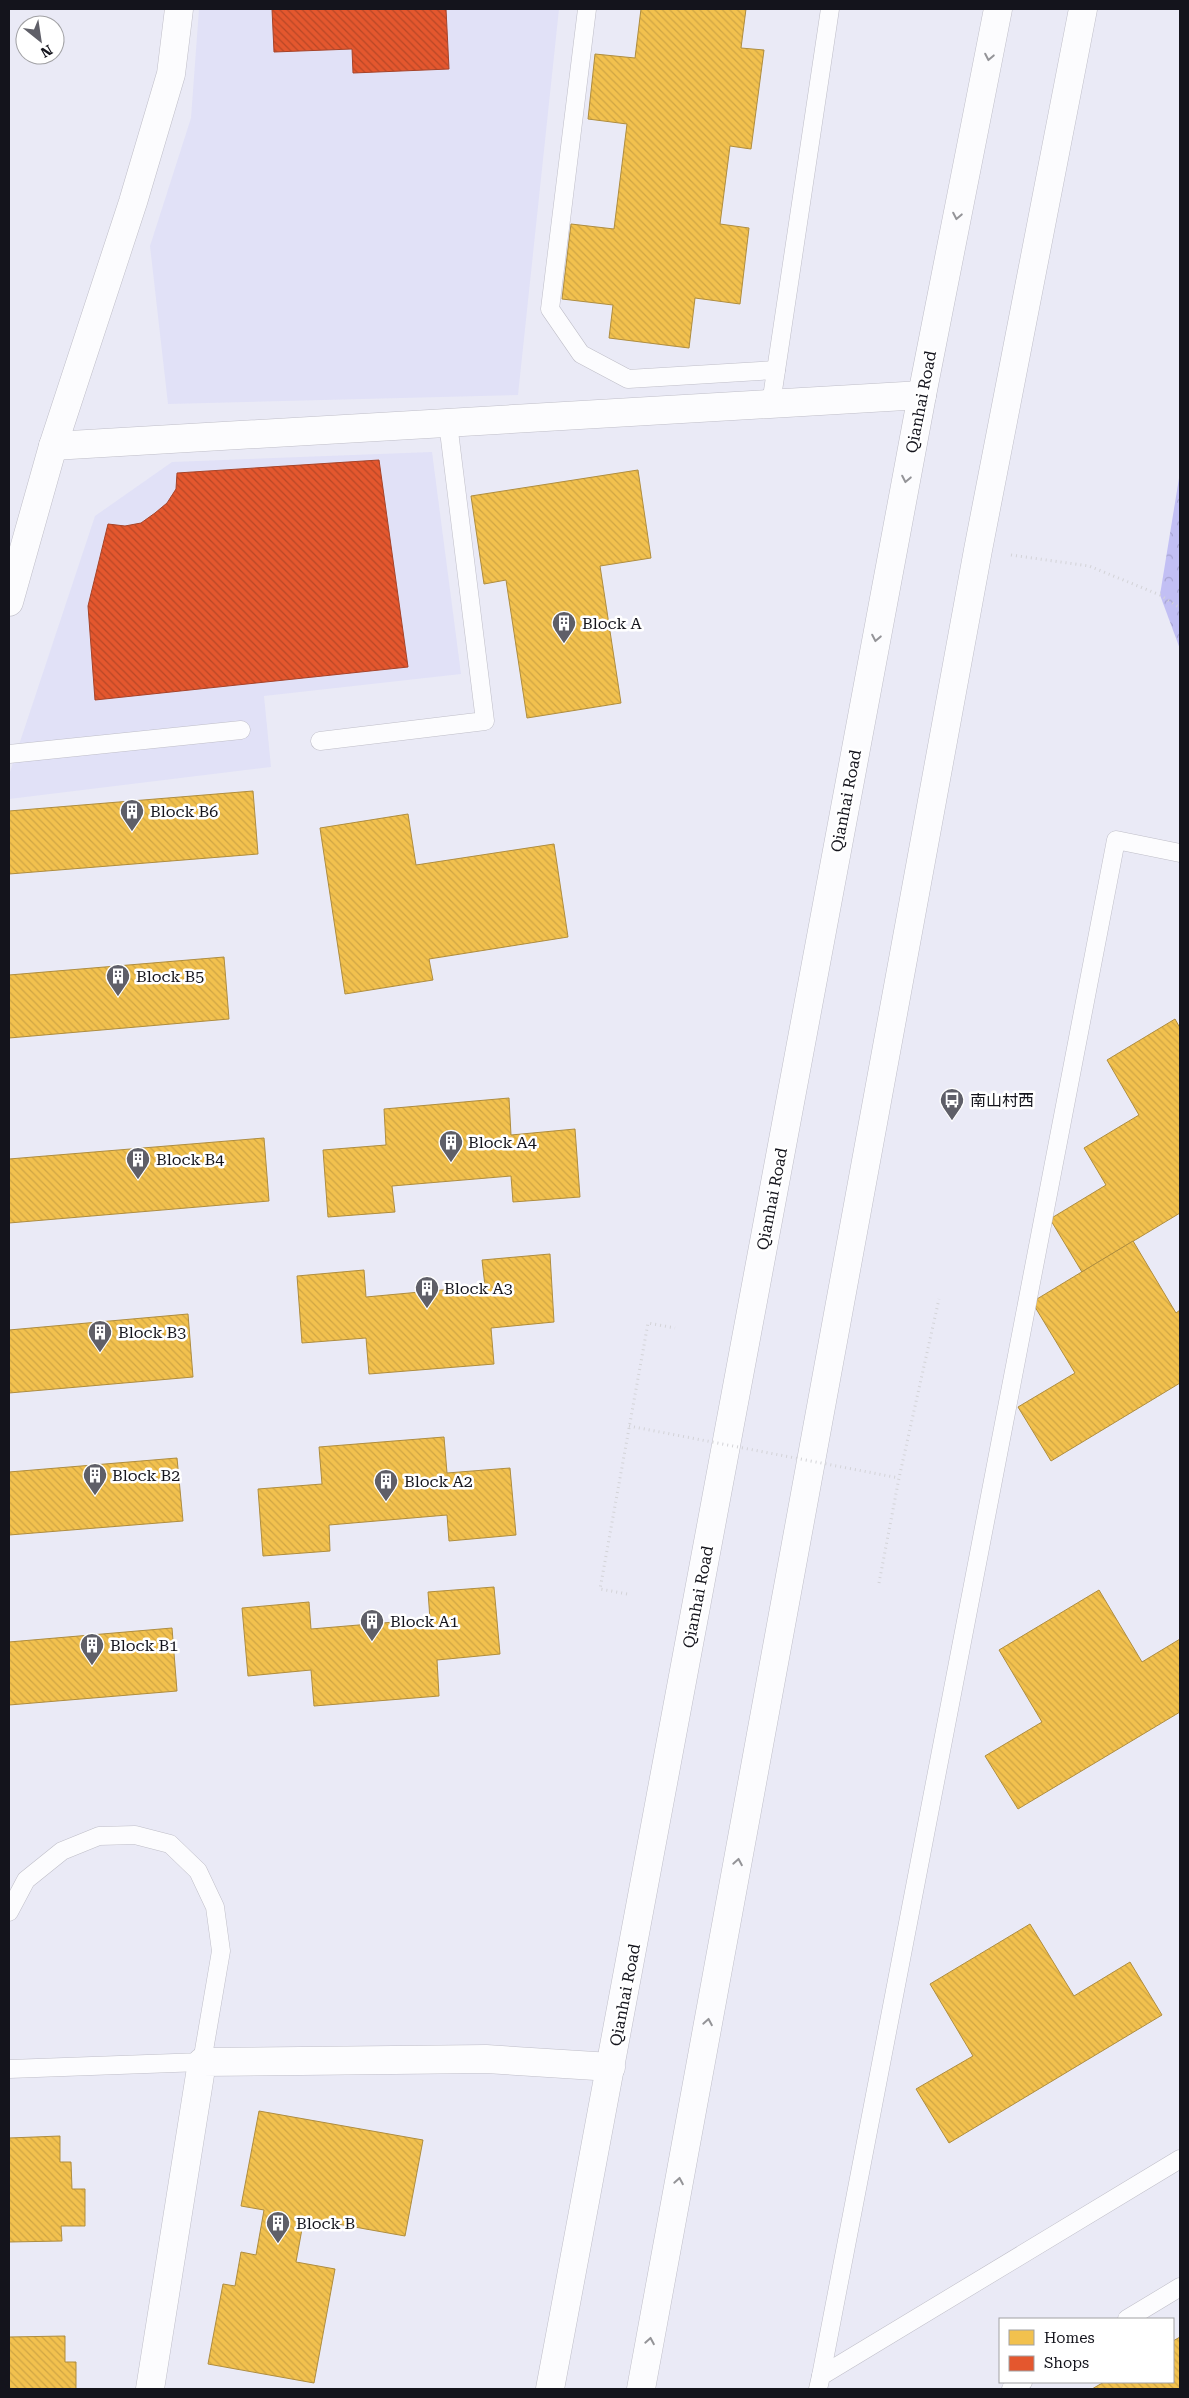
<svg xmlns="http://www.w3.org/2000/svg" width="1189" height="2398" font-family="'Roboto Serif','Noto Sans SC',serif">
  <style>
    .built { fill: #e1e1f7 }
    .forest { fill: url(#forest-crowns) }
    .homes { fill: url(#homes-back-hatch); stroke: #af8d3f }
    .shops { fill: url(#shops-back-hatch); stroke: #a64329 }
    .lines { fill: none; stroke-linecap: round; stroke-linejoin: round }
    .service-casing { stroke: #bfbec8; stroke-width: 19 }
    .minor-casing { stroke: #bfbec8; stroke-width: 29 }
    .secondary-casing { stroke: #bfbec8; stroke-width: 29 }
    .path { stroke: #d3d3d7; stroke-width: 3; stroke-dasharray: 1 4; stroke-linecap: butt }
    .service { stroke: #fcfcfe; stroke-width: 18 }
    .minor { stroke: #fcfcfe; stroke-width: 28 }
    .secondary { stroke: #fcfcfe; stroke-width: 28 }
    .path-bridge { stroke: #d3d3d7; stroke-width: 3; stroke-dasharray: 1 4; stroke-linecap: butt }
    .oneway { stroke: #949498 }
    .labels { text-anchor: middle; dominant-baseline: central; stroke-width: 5; stroke-linejoin: round; paint-order: stroke }
    .street-label { font-size: 16px; fill: #14141c; stroke: #fff }
    .poi-label { font-size: 16px; fill: #14141c; stroke: #fff; text-anchor: start }
  </style>
  <defs>
    <pattern id="forest-crowns" width="20" height="18" patternUnits="userSpaceOnUse" patternTransform="scale(1.25)"><rect width="20" height="18" fill="#c2bff4"/><path d="M2 6a3 3 0 1 1 6 0M12 15a3 3 0 1 1 6 0" fill="none" stroke="#a6a3d1"/></pattern>
    <pattern id="homes-back-hatch" width="6" height="6" patternUnits="userSpaceOnUse" patternTransform="scale(1.25)"><rect width="6" height="6" fill="#f2c14e"/><path d="M-1 5l2 2M0 0l6 6M5-1l2 2" fill="none" stroke="#cfa544"/></pattern>
    <pattern id="shops-back-hatch" width="6" height="6" patternUnits="userSpaceOnUse" patternTransform="scale(1.25)"><rect width="6" height="6" fill="#e4572e"/><path d="M-1 5l2 2M0 0l6 6M5-1l2 2" fill="none" stroke="#b84726"/></pattern>
  </defs>
  <rect width="100%" height="100%" fill="#eaeaf6"/>
  <g class="built">
    <path d="M199 9H559L518 395 168 404 150 246 191 118Z"/>
    <path d="M432 452 461 674 264 696 271 767 9 799V775L95 516 172 462Z"/>
  </g>
  <path class="forest" d="M1180 472V649L1160 595Z"/>
  <g class="homes">
    <path d="M641 9H746L741 48 764 50 751 149 730 146 720 224 749 228 740 304 695 298 689 348 609 338 613 305 562 299 571 224 614 229 627 124 588 119 595 54 635 58Z"/>
    <path d="M638 470 651 558 600 566 621 703 527 718 506 580 484 584 471 496Z"/>
    <path d="M253 791 258 854 9 874V811Z"/>
    <path d="M408 814 416 865 554 844 568 937 429 959 433 980 345 994 320 828Z"/>
    <path d="M224 957 229 1019 9 1038V975Z"/>
    <path d="M1175 1019 1180 1028V1213L1082 1272 1050 1219 1106 1185 1084 1148 1139 1115 1107 1060Z"/>
    <path d="M509 1098 511 1135 575 1129 580 1197 513 1202 511 1176 392 1186 395 1212 328 1217 323 1150 386 1145 384 1109Z"/>
    <path d="M264 1138 269 1201 9 1223V1159Z"/>
    <path d="M1133 1241 1176 1313 1180 1310V1383L1051 1461 1018 1407 1075 1373 1032 1302Z"/>
    <path d="M550 1254 554 1322 491 1328 494 1364 369 1374 366 1338 302 1343 297 1276 364 1270 366 1297 485 1286 482 1260Z"/>
    <path d="M188 1314 193 1377 9 1393V1330Z"/>
    <path d="M444 1437 447 1473 510 1468 516 1535 449 1541 447 1515 329 1525 330 1551 263 1556 258 1489 322 1484 319 1447Z"/>
    <path d="M177 1458 183 1521 9 1535V1472Z"/>
    <path d="M494 1587 500 1654 437 1660 439 1696 314 1706 311 1670 248 1676 242 1608 309 1602 311 1629 430 1619 428 1592Z"/>
    <path d="M1099 1590 1142 1662 1180 1639V1712L1018 1809 985 1756 1042 1722 999 1650Z"/>
    <path d="M172 1628 177 1691 9 1705V1642Z"/>
    <path d="M1030 1924 1074 1996 1130 1962 1162 2015 949 2143 916 2089 973 2056 930 1984Z"/>
    <path d="M259 2111 423 2140 405 2236 304 2218 296 2262 335 2269 314 2383 208 2364 223 2284 235 2286 241 2252 256 2255 264 2210 241 2206Z"/>
    <path d="M60 2136V2162H71L72 2189H85V2226H61L62 2241 9 2242V2138Z"/>
    <path d="M65 2336V2362H76V2389H89H9V2337Z"/>
    <path d="M1180 2337V2389H1092L1104 2382H1173V2341Z"/>
  </g>
  <g class="shops">
    <path d="M272 9H446L449 69 353 73 352 49 274 52Z"/>
    <path d="M379 460 408 667 95 700 88 606 108 524 125 526 141 523 155 513 167 503 176 489 177 473Z"/>
  </g>
  <g class="lines">
    <g class="service-casing">
      <g id="service">
        <path d="M587 9 550 309 581 354 628 379 776 370"/>
        <path d="M771 404 830 9"/>
        <path d="M320 741 485 721 448 423"/>
        <path d="M9 754 241 730"/>
        <path d="M9 1912 26 1880 62 1851 99 1836 135 1835 170 1844 198 1871 215 1907 221 1951 202 2062 9 2069"/>
        <path d="M1127 2319 1180 2287"/>
        <path d="M821 2376 1116 840 1180 853"/>
        <path d="M818 2389 821 2376 1180 2159"/>
        <path d="M1011 2389 1023 2382"/>
      </g>
    </g>
    <g class="minor-casing">
      <g id="minor">
        <path d="M53 446 922 395"/>
        <path d="M9 602 53 446 133 202 171 74 179 9"/>
        <path d="M150 2389 202 2062 486 2059 611 2067"/>
      </g>
    </g>
    <g class="secondary-casing">
      <g id="secondary">
        <path d="M550 2389 922 395 998 9"/>
        <path d="M641 2389 978 550 1083 9"/>
      </g>
    </g>
    <g class="path">
      <path d="M1011 555 1089 566 1160 595 1180 608"/>
      <path d="M879 1583 899 1478 939 1299"/>
      <path d="M627 1594 600 1589 648 1323 675 1328"/>
    </g>
    <use href="#service" class="service"/>
    <use href="#minor" class="minor"/>
    <use href="#secondary" class="secondary"/>
    <path class="path-bridge" d="M629 1426 899 1478"/>
  </g>
  <defs><path id="oneway-chevron" d="M-2-3.5L2.5 0L-2 3.5" fill="none" stroke-width="1.6" stroke-linecap="round" stroke-linejoin="round" transform="scale(1.25)"/></defs>
  <g class="oneway">
    <use href="#oneway-chevron" transform="translate(989 57) rotate(101)"/>
    <use href="#oneway-chevron" transform="translate(957 216) rotate(101)"/>
    <use href="#oneway-chevron" transform="translate(906 479) rotate(101)"/>
    <use href="#oneway-chevron" transform="translate(876 638) rotate(101)"/>
    <use href="#oneway-chevron" transform="translate(738 1862) rotate(-80)"/>
    <use href="#oneway-chevron" transform="translate(708 2022) rotate(-80)"/>
    <use href="#oneway-chevron" transform="translate(679 2181) rotate(-80)"/>
    <use href="#oneway-chevron" transform="translate(650 2341) rotate(-80)"/>
  </g>
  <defs>
    <g id="building-pin" transform="scale(1.25)"><path d="M0 17L-7.5 6A9.5 9.5 0 1 1 7.5 6Z" fill="#5f5f68" stroke="#fff"/><path d="M-4-6H4V6H1V3H-1V6H-4ZM-2.5-4.3h1.7v1.8h-1.7ZM.8-4.3h1.7v1.8H.8ZM-2.5-1h1.7V.8h-1.7ZM.8-1h1.7V.8H.8Z" fill="#fff"/></g>
    <g id="bus-pin" transform="scale(1.25)"><path d="M0 17L-7.5 6A9.5 9.5 0 1 1 7.5 6Z" fill="#5f5f68" stroke="#fff"/><path d="M-5-6H5V4H4V6H2V4H-2V6H-4V4H-5ZM-3.5-4V0h7V-4ZM-3.5 1.2v1.5H-2V1.2ZM2 1.2v1.5H3.5V1.2Z" fill="#fff"/></g>
  </defs>
  <g fill-rule="evenodd">
    <use href="#building-pin" x="564" y="623"/>
    <use href="#building-pin" x="132" y="811"/>
    <use href="#building-pin" x="118" y="976"/>
    <use href="#bus-pin" x="952" y="1100"/>
    <use href="#building-pin" x="451" y="1142"/>
    <use href="#building-pin" x="138" y="1159"/>
    <use href="#building-pin" x="427" y="1288"/>
    <use href="#building-pin" x="100" y="1332"/>
    <use href="#building-pin" x="95" y="1475"/>
    <use href="#building-pin" x="386" y="1481"/>
    <use href="#building-pin" x="372" y="1621"/>
    <use href="#building-pin" x="92" y="1645"/>
    <use href="#building-pin" x="278" y="2223"/>
  </g>
  <g class="labels">
    <g class="street-label">
      <text transform="translate(921 402) rotate(-79)">Qianhai Road</text>
      <text transform="translate(846 801) rotate(-79)">Qianhai Road</text>
      <text transform="translate(772 1199) rotate(-79)">Qianhai Road</text>
      <text transform="translate(698 1597) rotate(-79)">Qianhai Road</text>
      <text transform="translate(625 1995) rotate(-79)">Qianhai Road</text>
    </g>
    <g class="poi-label">
      <text x="582" y="623">Block A</text>
      <text x="150" y="811">Block B6</text>
      <text x="136" y="976">Block B5</text>
      <text x="970" y="1100">南山村西</text>
      <text x="468" y="1142">Block A4</text>
      <text x="156" y="1159">Block B4</text>
      <text x="444" y="1288">Block A3</text>
      <text x="118" y="1332">Block B3</text>
      <text x="112" y="1475">Block B2</text>
      <text x="404" y="1481">Block A2</text>
      <text x="390" y="1621">Block A1</text>
      <text x="110" y="1645">Block B1</text>
      <text x="296" y="2223">Block B</text>
    </g>
  </g>
  <rect width="1189" height="2398" fill="none" stroke="#14141c" stroke-width="20"/>
  <rect x="999" y="2318" width="175" height="65" fill="#ffffff" stroke="#a1a1a4"/>
  <rect x="1009" y="2330" width="25" height="15" fill="#f2c14e" stroke="#a1a1a4"/>
  <text x="1044" y="2343" font-size="15" fill="#14141c">Homes</text>
  <rect x="1009" y="2356" width="25" height="15" fill="#e4572e" stroke="#a1a1a4"/>
  <text x="1044" y="2368" font-size="15" fill="#14141c">Shops</text>
  <g transform="translate(40 40) rotate(150)"><circle r="24" fill="#ffffff" stroke="#a1a1a4"/>
  <path d="M0-4L9 19L0 12L-9 19Z" fill="#5f5f68"/>
  <text y="-8" font-size="14" font-weight="bold" text-anchor="middle" fill="#14141c">N</text>
  </g>
</svg>
